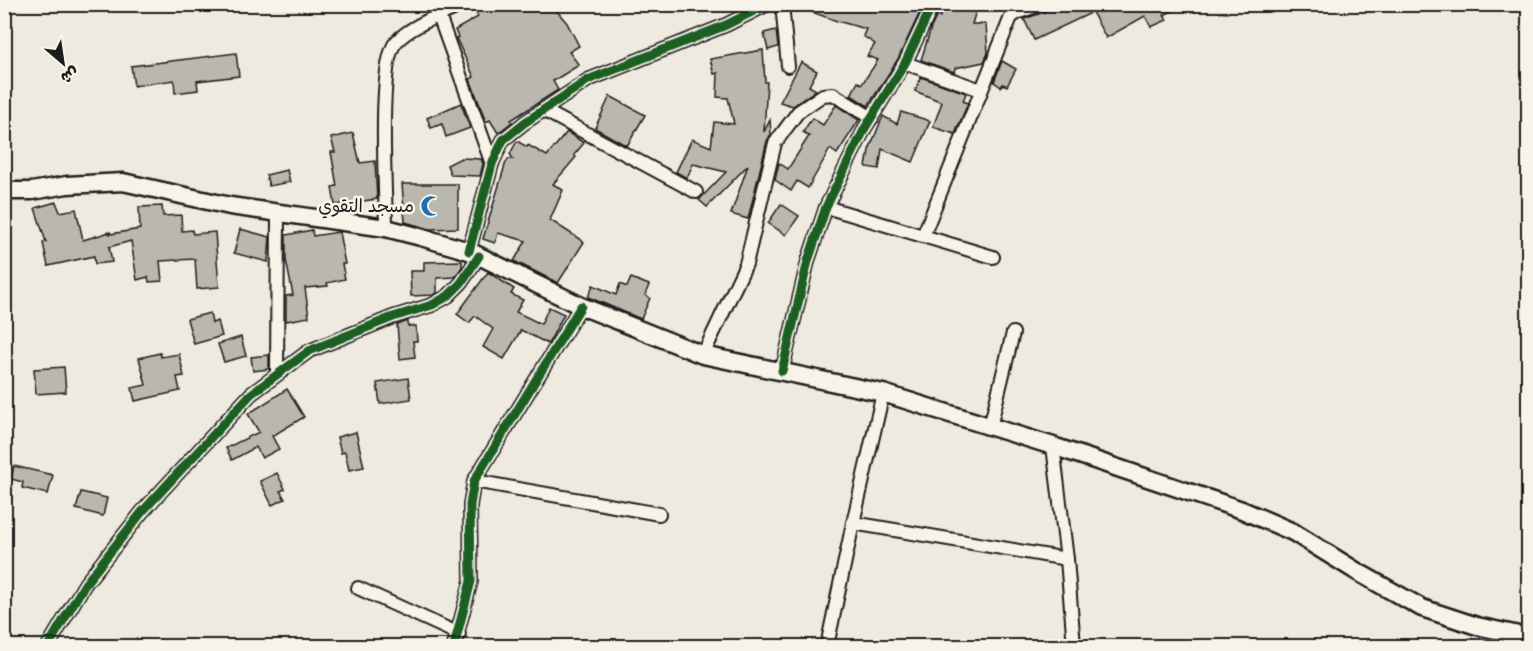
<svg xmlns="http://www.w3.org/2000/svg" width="1533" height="651" font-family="'Balsamiq Sans','Playpen Sans Arabic',sans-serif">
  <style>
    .building { fill: #bab7af; stroke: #1c1c1c; stroke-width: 1.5 }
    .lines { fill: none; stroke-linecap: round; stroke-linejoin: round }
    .street-casing { stroke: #1c1c1c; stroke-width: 16 }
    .secondary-casing { stroke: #1c1c1c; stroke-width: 21 }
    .street { stroke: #f7f3e8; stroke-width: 12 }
    .secondary { stroke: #f7f3e8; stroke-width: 16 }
    .cycleway-casing { stroke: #f7f3e8; stroke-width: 13 }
    .cycleway { stroke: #1b5e20; stroke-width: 9 }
    .labels { text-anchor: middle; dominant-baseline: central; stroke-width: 5; stroke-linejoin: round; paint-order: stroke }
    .poi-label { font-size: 18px; fill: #1c1c1c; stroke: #f7f3e8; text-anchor: end }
  </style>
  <rect width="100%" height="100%" fill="#eeeae0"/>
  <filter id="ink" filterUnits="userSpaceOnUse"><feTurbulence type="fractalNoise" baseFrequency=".0167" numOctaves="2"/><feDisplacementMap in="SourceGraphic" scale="12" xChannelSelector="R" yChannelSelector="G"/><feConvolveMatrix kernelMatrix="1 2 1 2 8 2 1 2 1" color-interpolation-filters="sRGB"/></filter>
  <g filter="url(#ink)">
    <g class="building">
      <path d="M472 4H502L504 9 512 4H551L567 23 579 46 569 52 579 65 553 81 558 90 511 120 512 122 498 133 490 120 486 122 470 79 474 77 456 38 458 37 455 30 478 17Z"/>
      <path d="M798 4H914L922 8 898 59 868 106 851 95 858 82 862 84 878 60 867 56 875 44 863 36 866 29 837 21 798 7Z"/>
      <path d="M946 4H978L972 24H986L988 53 984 62 955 68 954 72 921 60 931 28 937 15 940 17Z"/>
      <path d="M1054 4H1084L1089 14 1034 40 1024 19 1044 12Z"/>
      <path d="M1101 4H1186L1164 15 1167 20 1151 27 1145 16 1106 38 1091 10Z"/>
      <path d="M776 30 778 47 768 50 764 33Z"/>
      <path d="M763 50 765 82H767L764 132 770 120 771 134 767 141 748 219 731 214 748 165 707 207 699 200 726 172 693 164 687 178 676 172 692 139 711 147 714 122 734 124 728 98 717 97 718 73 714 74 710 59Z"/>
      <path d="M236 53 239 76 197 81 198 90 175 93 174 80 134 86 131 66Z"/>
      <path d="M1002 61 1016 69 1007 86 1003 84 1001 87 994 82Z"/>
      <path d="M801 62 817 71 809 86 816 90 793 106 780 102Z"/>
      <path d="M921 77 966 93 963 101 968 103 955 134 933 127 942 102 915 91Z"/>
      <path d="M610 96 645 115 627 146 595 128Z"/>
      <path d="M461 103 470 128 446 137 442 124 431 128 427 118Z"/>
      <path d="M836 105 859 120 837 154 830 149 808 188 797 181 791 191 775 180 779 163 788 169 809 136 803 132 812 118 823 125Z"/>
      <path d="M901 112 930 121 913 162 882 149 879 169 866 167 869 150 883 116 897 124Z"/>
      <path d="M567 132 584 143 574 155 576 157 553 184 563 190 550 220 584 242 558 283 514 261 526 241 498 233 495 243 483 239 505 165 508 159H513L510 154 517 141 527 147 528 145 547 156Z"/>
      <path d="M353 133 360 163 375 161 377 199 335 205 332 187 337 186 331 152H335L331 138Z"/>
      <path d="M461 158 481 159 483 164 480 176 451 175 447 165Z"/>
      <path d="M287 170 290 182 269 186 266 175Z"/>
      <path d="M402 184H458V228L430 229 405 222Z"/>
      <path d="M56 202 60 212 76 209 83 240 110 232V234L140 229 139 207 162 206 163 216 181 215 182 231 192 230 193 234 215 232 219 287 197 289 195 259 160 261 162 281 149 282 148 277 137 280 131 241 109 247 112 262 95 264 94 256 48 266 43 243 46 242 35 208Z"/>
      <path d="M781 204 799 216 786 235 768 223Z"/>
      <path d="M240 229 270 237 268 262 234 253Z"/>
      <path d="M312 230 313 236 339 232 345 264H342L345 279 327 283 328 286 305 288 309 317 286 321V296L293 295 286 260V235Z"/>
      <path d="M462 261V267L455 277 437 278V293L433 295 411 296 410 271H424V262Z"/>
      <path d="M488 272 514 289 511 294 523 300 516 312 541 324 549 307 564 314 548 344 521 330 504 359 483 347 493 329 475 316 469 323 457 314Z"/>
      <path d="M631 278 649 285 645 295 650 298 641 319 588 297 593 285 616 295 620 284 627 287Z"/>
      <path d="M210 313 212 323 218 321 222 336 194 344 187 319Z"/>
      <path d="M408 321V326H416L417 341H413L415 357 400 359 397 325Z"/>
      <path d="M241 337 246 356 224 362 218 344Z"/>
      <path d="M160 353 161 357 179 354 184 376 177 377 180 391 135 401 132 388 146 385 139 358Z"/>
      <path d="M269 355V369L253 371 251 357Z"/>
      <path d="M64 367 66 392 36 394 34 369Z"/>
      <path d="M408 378 411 399 380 404 377 383Z"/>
      <path d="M287 389 304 417 272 436 279 449 262 458 256 447 232 460 226 448 259 432 248 414Z"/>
      <path d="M356 432 364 467 349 470 345 452 341 453 337 437Z"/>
      <path d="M14 466 53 475 48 494 22 488 23 482 11 479Z"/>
      <path d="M277 473 285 489 280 491 285 499 272 505 260 481Z"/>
      <path d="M81 492 107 498 103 516 76 509Z"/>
    </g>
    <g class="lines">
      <g class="street-casing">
        <g id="street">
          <path d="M782 4 788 66"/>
          <path d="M439 16 492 164"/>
          <path d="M905 63 981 90"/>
          <path d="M543 110 696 192"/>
          <path d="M826 207 993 257"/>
          <path d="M386 228C386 194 377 63 396 42 411 25 444 14 464 4"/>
          <path d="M923 236 1011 17 1019 12 1041 4"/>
          <path d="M469 251 492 164 503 140 524 123 588 80 726 25 768 4"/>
          <path d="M703 355 746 264 775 143 798 112 823 95 833 94 872 118"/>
          <path d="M782 371 808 261 826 207 865 128 905 63 933 4"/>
          <path d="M277 373 278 213"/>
          <path d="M990 427 1013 333"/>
          <path d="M1053 446 1067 559 1074 646"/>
          <path d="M474 481 659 514"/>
          <path d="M853 523 883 393"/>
          <path d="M358 588 459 634"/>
          <path d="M48 646 85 584 142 512 251 394 309 351 393 317 432 305 448 296 461 283 479 256"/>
          <path d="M454 646 471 581 470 505 474 481 581 306"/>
          <path d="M827 646 853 523 1067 559"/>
        </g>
      </g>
      <g class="secondary-casing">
        <path id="secondary" d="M4 191H32L67 185 123 182 230 206 386 228 421 237 469 251 581 306 703 355 883 393 1053 446 1242 510 1293 532 1356 571 1422 608 1477 626 1528 637"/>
      </g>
      <use href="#street" class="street"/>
      <use href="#secondary" class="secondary"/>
      <g class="cycleway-casing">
        <g id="cycleway">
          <path d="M469 251 492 164 503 140 524 123 588 80 726 25 768 4"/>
          <path d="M782 371 808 261 826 207 865 128 905 63 933 4"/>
          <path d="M48 646 85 584 142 512 251 394 309 351 393 317 432 305 448 296 461 283 479 256"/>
          <path d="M454 646 471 581 470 505 474 481 581 306"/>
        </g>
      </g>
      <use href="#cycleway" class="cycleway"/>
    </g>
  </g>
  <defs>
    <g id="mosque-bare" transform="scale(1.62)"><path d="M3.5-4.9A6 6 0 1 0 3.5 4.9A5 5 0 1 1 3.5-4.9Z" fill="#1f6fb2" stroke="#f7f3e8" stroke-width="2.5" paint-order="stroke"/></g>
  </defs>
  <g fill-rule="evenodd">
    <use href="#mosque-bare" x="431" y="206"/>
  </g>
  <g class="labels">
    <g class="poi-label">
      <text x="414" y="206">مسجد التقوي</text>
    </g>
  </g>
  <rect width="1533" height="651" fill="none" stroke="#f7f3e8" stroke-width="24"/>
  <rect x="12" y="12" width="1509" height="627" fill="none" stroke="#1c1c1c" stroke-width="2" filter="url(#ink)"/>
  <g transform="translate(63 63) rotate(151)" stroke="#f7f3e8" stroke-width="4.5" paint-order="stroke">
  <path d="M0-4.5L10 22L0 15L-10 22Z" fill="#1c1c1c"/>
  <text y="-9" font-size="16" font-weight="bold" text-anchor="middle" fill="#1c1c1c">ش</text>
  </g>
</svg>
